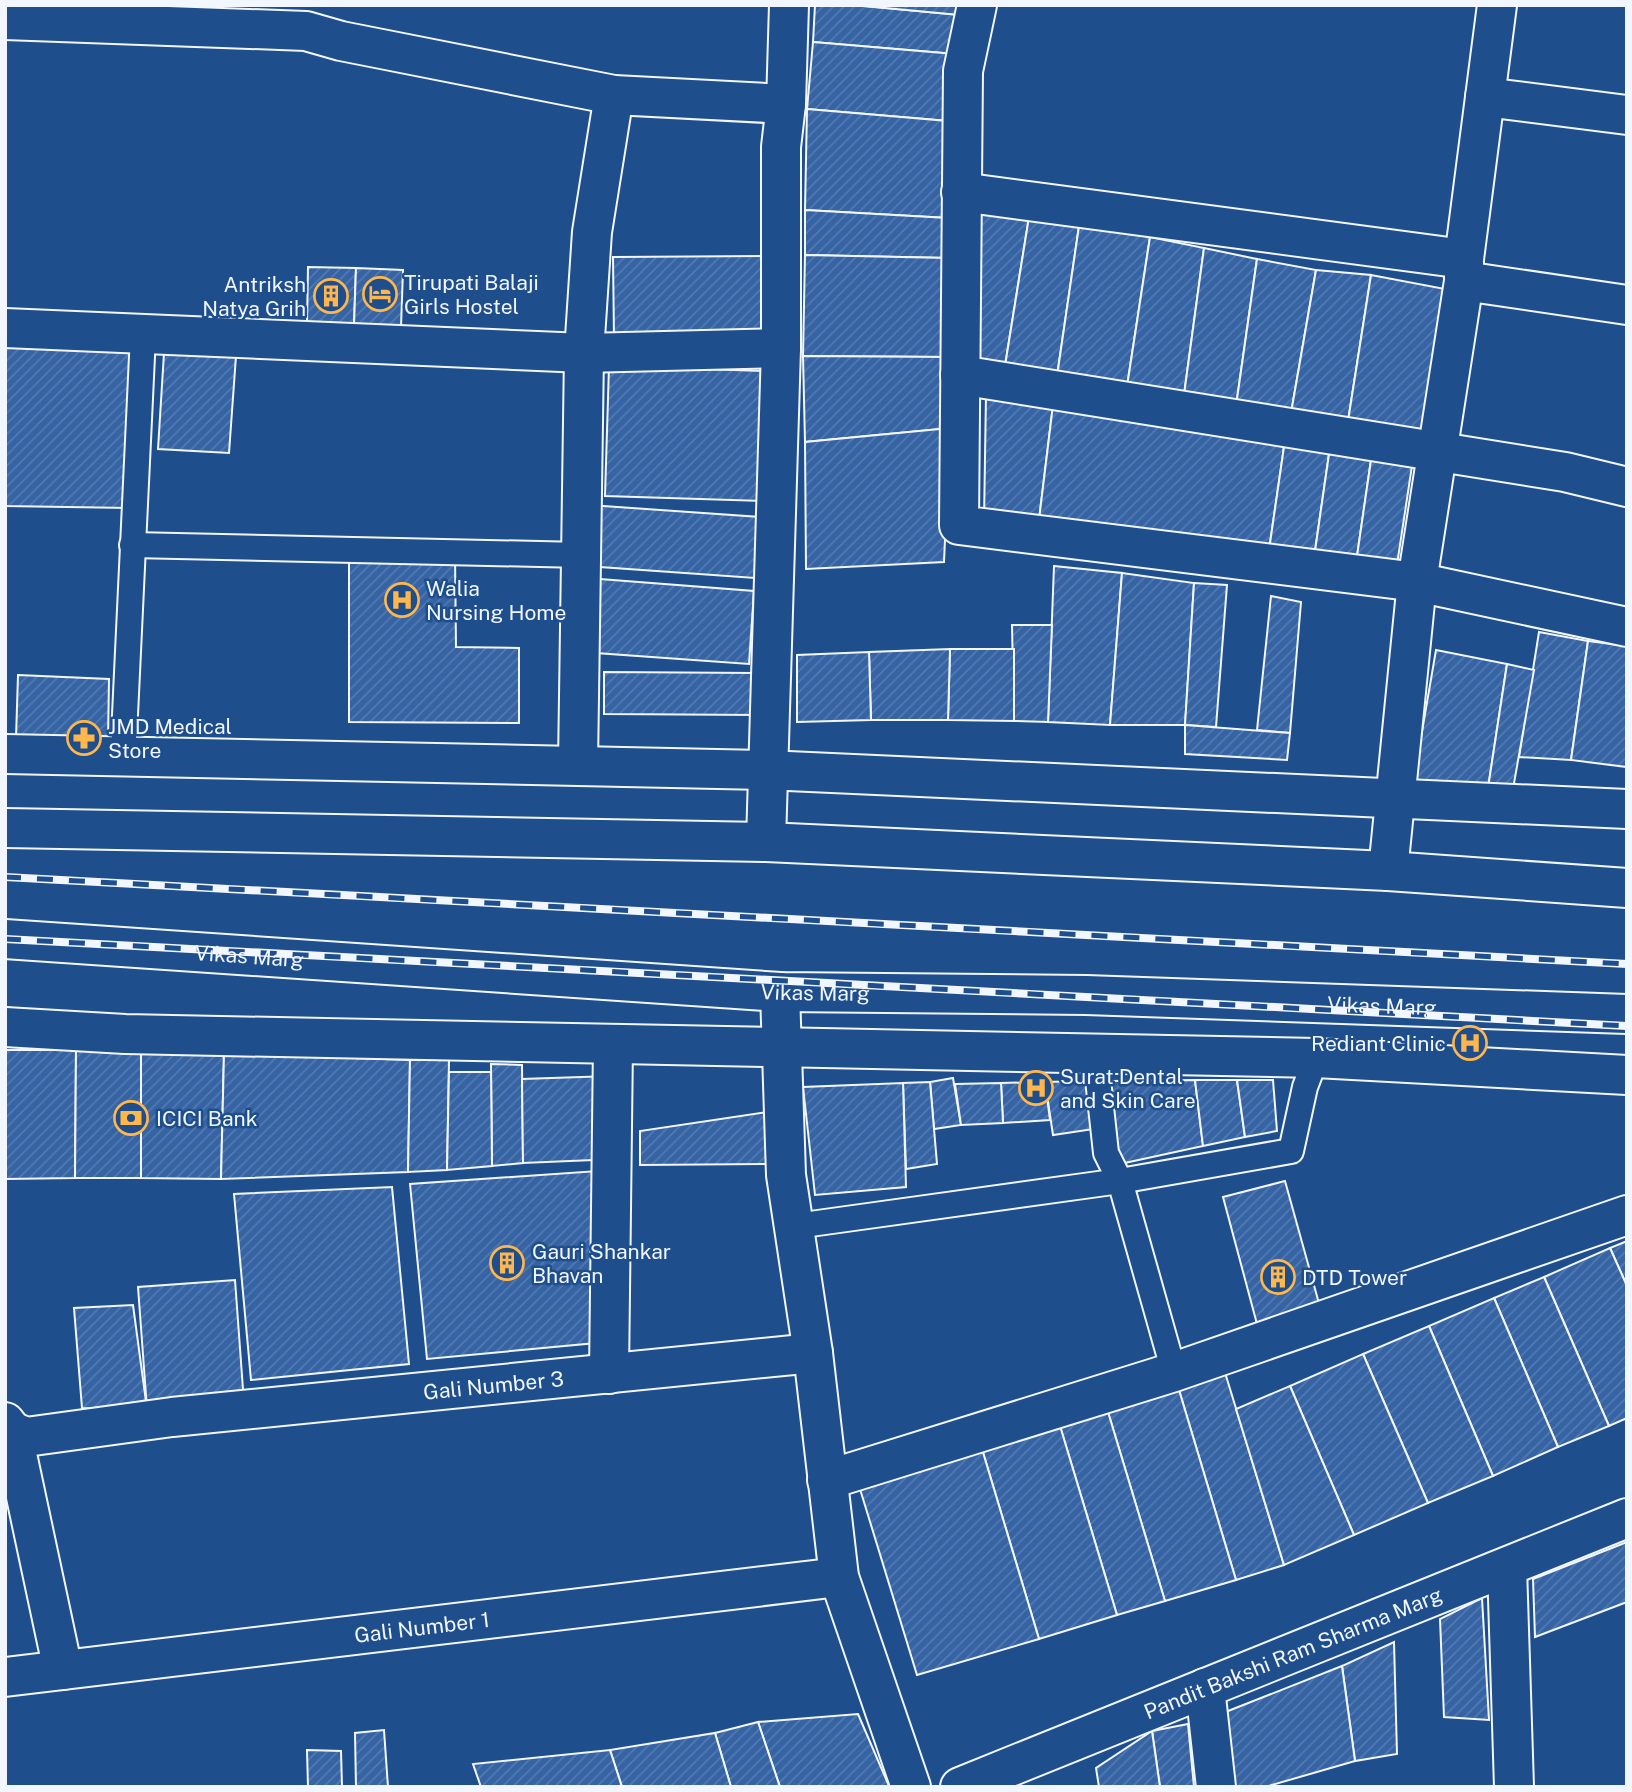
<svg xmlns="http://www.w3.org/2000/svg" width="1632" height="1792" font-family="'Public Sans',sans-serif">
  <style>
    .building { fill: url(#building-hatch); stroke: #f2f6ff; stroke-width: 2 }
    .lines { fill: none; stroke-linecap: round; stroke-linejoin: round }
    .lane-casing { stroke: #f2f6ff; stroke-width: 28 }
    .street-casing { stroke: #f2f6ff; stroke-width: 42 }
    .primary-casing { stroke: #f2f6ff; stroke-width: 42 }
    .lane { stroke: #1f4e8c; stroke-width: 24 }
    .street { stroke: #1f4e8c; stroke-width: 38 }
    .primary { stroke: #1f4e8c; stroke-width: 38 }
    .rail-casing { stroke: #f2f6ff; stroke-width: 8 }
    .rail { stroke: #1f4e8c; stroke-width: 5; stroke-dasharray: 16; stroke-linecap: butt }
    .labels { text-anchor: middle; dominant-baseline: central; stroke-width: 5; stroke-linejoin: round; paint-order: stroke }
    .poi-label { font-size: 21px; fill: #f2f6ff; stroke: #1f4e8c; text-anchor: start }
    .street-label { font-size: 21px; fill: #f2f6ff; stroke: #1f4e8c }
  </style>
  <defs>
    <pattern id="building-hatch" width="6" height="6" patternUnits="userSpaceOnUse" patternTransform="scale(1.75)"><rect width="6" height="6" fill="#3563a3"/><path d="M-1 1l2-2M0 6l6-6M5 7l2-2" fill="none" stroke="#537ab1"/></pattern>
  </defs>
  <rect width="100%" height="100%" fill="#1f4e8c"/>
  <g class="building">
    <path d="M815 5H853L960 15 955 54 813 42Z"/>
    <path d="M853 5H962L960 15Z"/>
    <path d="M813 42 955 54 948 121 807 109Z"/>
    <path d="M807 109 948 121V218L805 210Z"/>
    <path d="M805 210 948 218 949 258 805 255Z"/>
    <path d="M969 210 1029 217 1004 372 966 368Z"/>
    <path d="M1029 217 1079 226 1056 383 1004 372Z"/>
    <path d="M1079 226 1150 237 1126 393 1056 383Z"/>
    <path d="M1150 237 1204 248 1183 402 1126 393Z"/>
    <path d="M1204 248 1257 259 1236 406 1183 402Z"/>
    <path d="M805 255 949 258V357L803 356Z"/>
    <path d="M765 256V339L614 338 613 257Z"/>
    <path d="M1257 259 1316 270 1291 413 1236 406Z"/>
    <path d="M308 267 356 268 354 325 307 324Z"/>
    <path d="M356 268 403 270 401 327 354 325Z"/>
    <path d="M1316 270 1371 275 1348 421 1291 413Z"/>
    <path d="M1371 275 1445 289 1424 435 1348 421Z"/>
    <path d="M165 337 237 342 229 453 158 449Z"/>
    <path d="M5 341 132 344 129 508 5 506Z"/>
    <path d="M803 356 949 357 950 428 805 442Z"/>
    <path d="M609 366 766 371 763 501 605 496Z"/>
    <path d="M986 394 1053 405 1038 528 984 522Z"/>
    <path d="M1053 405 1285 440 1268 557 1038 528Z"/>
    <path d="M950 428 944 562 806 569 805 442Z"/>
    <path d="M1285 440 1330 447 1313 565 1268 557Z"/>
    <path d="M1330 447 1372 453 1355 570 1313 565Z"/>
    <path d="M1372 453 1413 459 1395 578 1355 570Z"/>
    <path d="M589 505 760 517 755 578 586 566Z"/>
    <path d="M349 553 455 554 456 647 519 648V723L349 722Z"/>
    <path d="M1054 566 1122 573 1110 725 1048 722Z"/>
    <path d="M1122 573 1194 583 1185 725H1110Z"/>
    <path d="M587 578 754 591 749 664 582 652Z"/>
    <path d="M1194 583 1227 585 1216 727 1185 725Z"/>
    <path d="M1271 596 1301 602 1290 733 1257 730Z"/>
    <path d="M1012 625H1052L1048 722 1014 721Z"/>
    <path d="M1539 632 1588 641 1571 760 1519 757Z"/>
    <path d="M1588 641 1627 646V767L1571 760Z"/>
    <path d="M950 649H1014V721L948 720Z"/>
    <path d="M950 649 948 720H871L869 652Z"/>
    <path d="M1436 650 1507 664 1488 788 1413 784Z"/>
    <path d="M869 652 871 720 797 722V655Z"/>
    <path d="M1507 664 1534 670 1513 789 1488 788Z"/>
    <path d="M604 672 757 673 758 715 604 714Z"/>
    <path d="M18 675 109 679 108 741 16 738Z"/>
    <path d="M1185 725 1290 733 1287 760 1185 754Z"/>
    <path d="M5 1050H76L75 1178 5 1179Z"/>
    <path d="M76 1050 141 1051V1178H75Z"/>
    <path d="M141 1051 224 1053 221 1179 141 1178Z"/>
    <path d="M224 1053 410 1060 408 1172 221 1179Z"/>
    <path d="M410 1060H449L447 1170 408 1172Z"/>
    <path d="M491 1064 522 1065 523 1163 492 1166Z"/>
    <path d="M449 1072H491L492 1166 447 1170Z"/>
    <path d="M611 1076 617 1159 523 1163 522 1079Z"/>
    <path d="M953 1078 961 1125 934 1129 930 1082Z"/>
    <path d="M1195 1080 1203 1146 1120 1164 1110 1081Z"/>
    <path d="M1195 1080H1237L1245 1137 1203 1146Z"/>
    <path d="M1237 1080H1273L1277 1131 1245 1137Z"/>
    <path d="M1088 1081 1094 1129 1053 1135 1045 1082Z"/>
    <path d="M930 1082 937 1164 906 1169 903 1083Z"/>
    <path d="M1045 1082 1050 1120 1003 1123 1001 1083Z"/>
    <path d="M903 1083 906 1187 815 1195 803 1087Z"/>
    <path d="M1001 1083 1003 1123 961 1125 955 1084Z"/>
    <path d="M774 1111 775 1164 640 1165V1131Z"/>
    <path d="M598 1171 596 1343 427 1359 410 1184Z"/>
    <path d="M1285 1181 1320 1307 1257 1324 1223 1197Z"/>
    <path d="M392 1187 409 1364 251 1380 234 1194Z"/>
    <path d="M1627 1241V1286L1610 1248Z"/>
    <path d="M1610 1248 1627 1286V1418L1609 1426 1544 1277Z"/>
    <path d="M1544 1277 1609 1426 1558 1447 1494 1298Z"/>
    <path d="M235 1280 244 1403 147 1409 138 1287Z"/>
    <path d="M1494 1298 1558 1447 1493 1476 1429 1326Z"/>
    <path d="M133 1305 147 1409 82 1408 74 1308Z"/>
    <path d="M1429 1326 1493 1476 1428 1503 1363 1354Z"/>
    <path d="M1363 1354 1428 1503 1354 1535 1290 1386Z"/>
    <path d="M1223 1366 1284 1565 1236 1580 1176 1380Z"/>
    <path d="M1176 1380 1236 1580 1165 1601 1105 1402Z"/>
    <path d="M1290 1386 1354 1535 1284 1565 1236 1409Z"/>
    <path d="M1105 1402 1165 1601 1117 1615 1057 1416Z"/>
    <path d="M1057 1416 1117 1615 1039 1639 979 1439Z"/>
    <path d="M979 1439 1039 1639 917 1675 856 1476Z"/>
    <path d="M1627 1542V1602L1535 1637 1533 1579Z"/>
    <path d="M1482 1598 1489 1720 1444 1717 1440 1619Z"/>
    <path d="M1394 1642 1397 1754 1355 1761 1342 1666Z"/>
    <path d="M1342 1666 1355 1761 1265 1787H1229L1218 1715Z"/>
    <path d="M858 1714 889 1786 780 1787 758 1722Z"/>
    <path d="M758 1722 780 1787H731L715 1733Z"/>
    <path d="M1188 1724 1194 1787H1160L1152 1731Z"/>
    <path d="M384 1730 388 1787H356L355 1733Z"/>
    <path d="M1152 1731 1160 1787H1099L1096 1768Z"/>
    <path d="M715 1733 731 1787H622L610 1750Z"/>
    <path d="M307 1750 341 1751 342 1787H308Z"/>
    <path d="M610 1750 622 1787H481L473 1764Z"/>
  </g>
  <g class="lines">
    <g class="lane-casing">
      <g id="lane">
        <path d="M132 545 582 555"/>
        <path d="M123 757 143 335"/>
        <path d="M1095 1052 1106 1153 1120 1181 1174 1372"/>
        <path d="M796 1226 1120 1181 1291 1151 1305 1087 1316 1058"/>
      </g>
    </g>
    <g class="street-casing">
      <g id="street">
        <path d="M977 5 963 71 959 525 1417 582 1627 627"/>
        <path d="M5 20 306 31 341 41 614 95 786 104"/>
        <path d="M1485 97 1627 115"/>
        <path d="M961 192 1464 259"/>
        <path d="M1464 281 1627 305"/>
        <path d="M5 328 584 353 781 348"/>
        <path d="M960 375 1565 472 1627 487"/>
        <path d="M5 754 766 770 1627 809"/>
        <path d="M578 765 584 353 592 232 614 95"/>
        <path d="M766 842 781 348V147L786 104 789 5"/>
        <path d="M1388 871 1417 582 1464 281V259L1497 5"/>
        <path d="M780 992 786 1175 813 1353 839 1577 911 1787"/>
        <path d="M5 1027 125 1034 1316 1058 1627 1075"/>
        <path d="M609 1374 613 1044"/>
        <path id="s1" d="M5 1422 12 1431 26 1437 172 1417 813 1353"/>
        <path d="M12 1431 63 1670"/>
        <path d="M827 1480 1174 1372 1627 1215"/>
        <path d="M1507 1567 1514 1787"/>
        <path id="s2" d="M5 1677 839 1577"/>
        <path d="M1205 1688 1216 1787"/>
        <path id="s3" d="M960 1787 1627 1518"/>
      </g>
    </g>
    <g class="primary-casing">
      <g id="primary">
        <path d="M5 828 766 842 1388 871 1627 888"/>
        <path id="s4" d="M5 939 780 992 1086 995 1627 1014"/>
      </g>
    </g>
    <use href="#lane" class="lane"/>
    <use href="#street" class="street"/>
    <use href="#primary" class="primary"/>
    <g class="rail-casing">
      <g id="rail">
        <path d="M5 877 1627 964"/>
        <path d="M5 939 1627 1026"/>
      </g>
    </g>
    <use href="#rail" class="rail"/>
  </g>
  <defs>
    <g id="hotel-ring" transform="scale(1.75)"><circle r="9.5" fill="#1f4e8c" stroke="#ffb74d" stroke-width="1.5"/><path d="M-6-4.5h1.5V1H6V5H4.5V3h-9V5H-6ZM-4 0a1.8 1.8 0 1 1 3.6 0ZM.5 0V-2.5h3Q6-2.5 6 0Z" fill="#ffb74d"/></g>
    <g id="building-ring" transform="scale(1.75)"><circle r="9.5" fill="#1f4e8c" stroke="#ffb74d" stroke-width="1.5"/><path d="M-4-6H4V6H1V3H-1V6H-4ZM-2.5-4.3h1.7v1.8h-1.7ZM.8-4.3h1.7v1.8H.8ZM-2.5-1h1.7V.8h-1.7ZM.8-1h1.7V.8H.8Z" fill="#ffb74d"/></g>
    <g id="hospital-ring" transform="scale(1.75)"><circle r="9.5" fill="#1f4e8c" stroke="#ffb74d" stroke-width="1.5"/><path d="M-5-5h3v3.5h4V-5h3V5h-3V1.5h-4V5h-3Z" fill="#ffb74d"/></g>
    <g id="pharmacy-ring" transform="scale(1.75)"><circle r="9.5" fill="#1f4e8c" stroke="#ffb74d" stroke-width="1.5"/><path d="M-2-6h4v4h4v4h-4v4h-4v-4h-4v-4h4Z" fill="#ffb74d"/></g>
    <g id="bank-ring" transform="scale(1.75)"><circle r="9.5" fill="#1f4e8c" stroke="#ffb74d" stroke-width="1.5"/><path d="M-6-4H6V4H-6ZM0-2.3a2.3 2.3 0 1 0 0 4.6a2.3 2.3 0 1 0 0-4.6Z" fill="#ffb74d"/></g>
  </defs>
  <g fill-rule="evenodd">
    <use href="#hotel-ring" x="380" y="294"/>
    <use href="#building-ring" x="331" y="296"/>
    <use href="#hospital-ring" x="402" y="600"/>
    <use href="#pharmacy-ring" x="84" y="738"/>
    <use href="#hospital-ring" x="1470" y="1043"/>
    <use href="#hospital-ring" x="1036" y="1088"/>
    <use href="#bank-ring" x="131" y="1118"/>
    <use href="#building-ring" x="507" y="1263"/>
    <use href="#building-ring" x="1278" y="1277"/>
  </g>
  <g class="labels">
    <g class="poi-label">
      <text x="404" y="282">Tirupati Balaji<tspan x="404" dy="24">Girls Hostel</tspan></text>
      <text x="306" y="284" text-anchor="end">Antriksh<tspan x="306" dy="24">Natya Grih</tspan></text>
      <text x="426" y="588">Walia<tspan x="426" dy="24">Nursing Home</tspan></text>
      <text x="108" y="726">JMD Medical<tspan x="108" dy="24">Store</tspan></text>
      <text x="1446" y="1043" text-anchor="end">Rediant Clinic</text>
      <text x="1060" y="1076">Surat Dental<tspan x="1060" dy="24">and Skin Care</tspan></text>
      <text x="156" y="1118">ICICI Bank</text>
      <text x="532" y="1251">Gauri Shankar<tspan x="532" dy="24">Bhavan</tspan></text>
      <text x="1302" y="1277">DTD Tower</text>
    </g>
    <g class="street-label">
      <text stroke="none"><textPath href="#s4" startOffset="245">Vikas Marg</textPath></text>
      <text stroke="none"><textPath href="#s4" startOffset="812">Vikas Marg</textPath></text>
      <text stroke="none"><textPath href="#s4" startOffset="1379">Vikas Marg</textPath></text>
      <text stroke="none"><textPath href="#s1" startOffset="497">Gali Number 3</textPath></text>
      <text stroke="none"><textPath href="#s2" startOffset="420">Gali Number 1</textPath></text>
      <text stroke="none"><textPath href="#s3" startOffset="359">Pandit Bakshi Ram Sharma Marg</textPath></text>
    </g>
  </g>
  <rect width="1632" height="1792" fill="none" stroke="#f2f6ff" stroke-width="14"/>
</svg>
